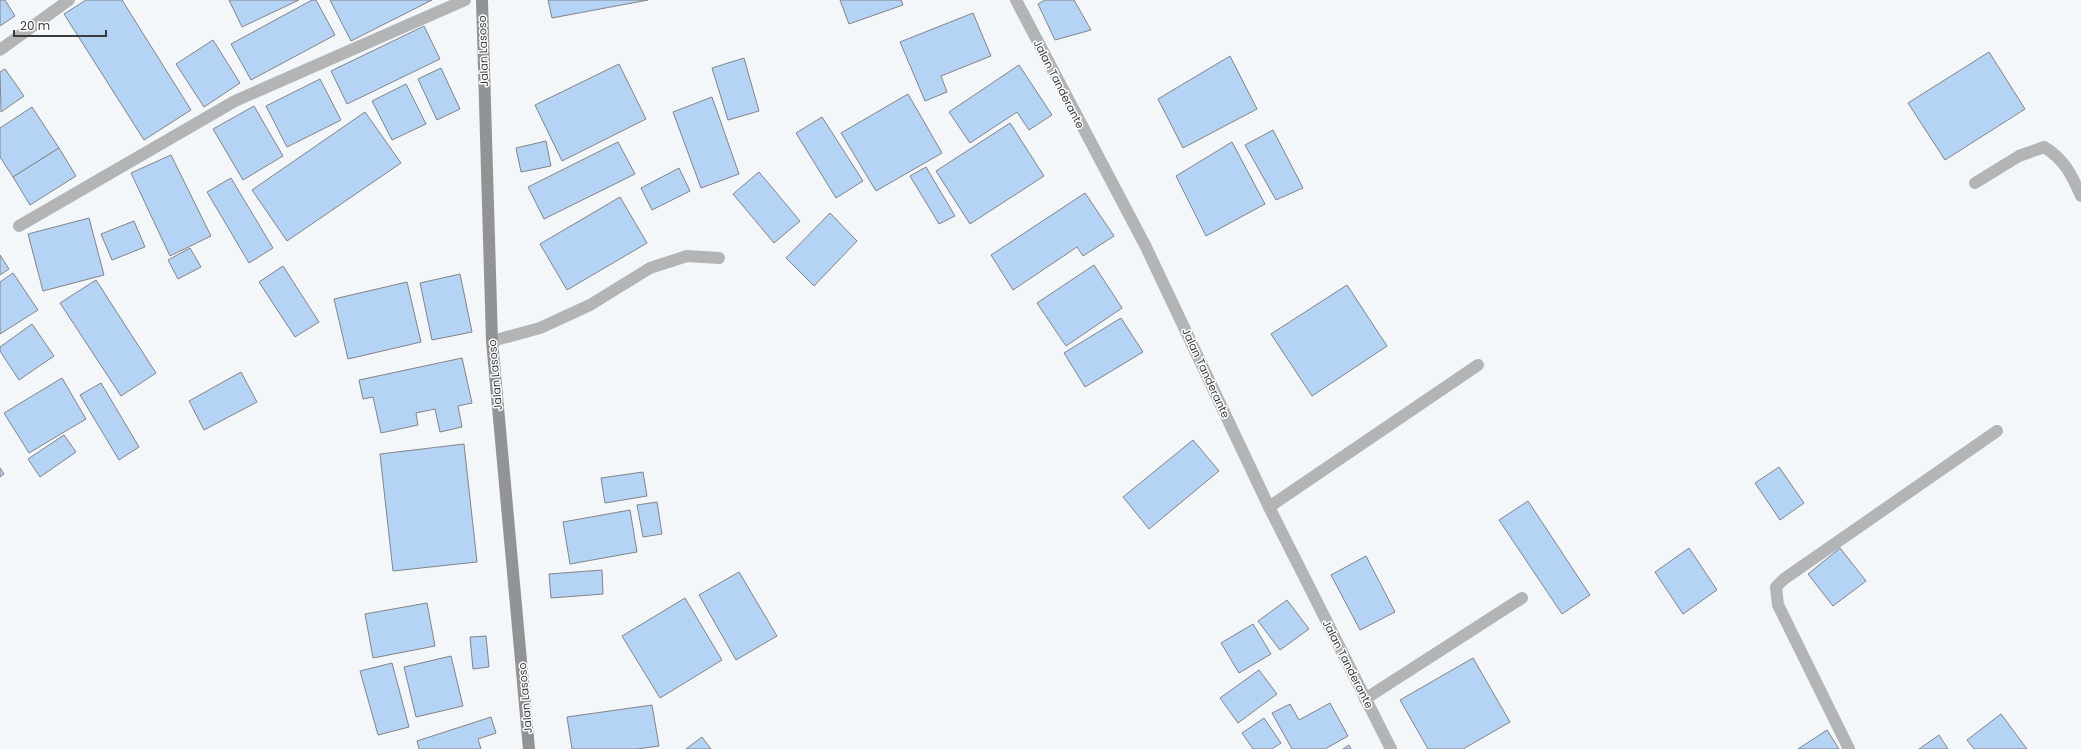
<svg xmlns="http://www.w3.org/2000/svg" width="2081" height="749" font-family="Poppins,sans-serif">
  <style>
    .building { fill: #b5d3f5; stroke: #828487 }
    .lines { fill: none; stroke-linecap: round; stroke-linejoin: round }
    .lane { stroke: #b3b4b5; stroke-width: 12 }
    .street { stroke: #b3b4b5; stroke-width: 12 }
    .secondary { stroke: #929395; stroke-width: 12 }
    .labels { text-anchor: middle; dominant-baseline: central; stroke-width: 3; stroke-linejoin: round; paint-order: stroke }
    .street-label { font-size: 11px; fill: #3a3b3c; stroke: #fff }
  </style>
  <rect width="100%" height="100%" fill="#f4f7fa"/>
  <g class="building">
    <path d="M0 0H5L15 16 0 26Z"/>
    <path d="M86 0H122L191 110 144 140 64 14Z"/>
    <path d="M229 0H299L242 27Z"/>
    <path d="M312 0H316L335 35 251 80 231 44Z"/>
    <path d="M330 0H432L351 41Z"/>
    <path d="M548 0H648L552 18Z"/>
    <path d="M840 0H901L903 5 849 24Z"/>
    <path d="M1045 0H1074L1091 30 1055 40 1038 4Z"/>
    <path d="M973 13 991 56 941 76 947 92 925 101 900 42Z"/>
    <path d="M424 26 440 59 347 104 331 71Z"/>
    <path d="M213 40 240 83 204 107 176 64Z"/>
    <path d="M1989 52 2025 109 1945 160 1908 103Z"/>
    <path d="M1230 56 1257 109 1183 148 1158 99Z"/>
    <path d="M744 58 759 111 728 120 712 68Z"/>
    <path d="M619 64 646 119 562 161 535 105Z"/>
    <path d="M1019 65 1052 115 1029 130 1017 112 970 143 949 112Z"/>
    <path d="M441 68 460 109 437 120 418 79Z"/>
    <path d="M5 69 24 96 1 112 0 72Z"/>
    <path d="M320 79 341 120 287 147 266 106Z"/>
    <path d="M406 84 426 124 392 140 372 101Z"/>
    <path d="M908 94 942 153 876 191 841 133Z"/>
    <path d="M712 97 739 174 701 188 673 112Z"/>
    <path d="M254 106 283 156 243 180 213 129Z"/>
    <path d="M32 107 59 148 13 177 0 157V128Z"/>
    <path d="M365 112 401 163 287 241 252 190Z"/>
    <path d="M822 117 863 181 836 198 796 133Z"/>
    <path d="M1010 123 1044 176 970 224 936 171Z"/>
    <path d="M1273 130 1303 188 1276 200 1245 145Z"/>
    <path d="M546 141 551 166 521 172 516 148Z"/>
    <path d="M618 142 635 174 544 219 528 187Z"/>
    <path d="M1232 142 1265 204 1206 236 1176 176Z"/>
    <path d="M59 148 76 176 30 205 13 177Z"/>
    <path d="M171 155 211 236 170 256 131 173Z"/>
    <path d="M926 167 955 216 939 224 910 176Z"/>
    <path d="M679 168 690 191 652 210 641 188Z"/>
    <path d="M759 172 800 221 774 243 733 194Z"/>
    <path d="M231 178 273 248 249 263 207 192Z"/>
    <path d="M1085 193 1114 236 1083 256 1077 247 1013 290 991 255Z"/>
    <path d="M620 197 647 243 567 290 540 244Z"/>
    <path d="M830 213 857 241 814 286 786 258Z"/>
    <path d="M89 218 104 275 43 291 28 234Z"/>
    <path d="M134 221 145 247 112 260 101 234Z"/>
    <path d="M190 248 201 267 178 279 168 260Z"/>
    <path d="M0 255 9 269 0 275Z"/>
    <path d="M1094 265 1122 308 1066 346 1037 303Z"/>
    <path d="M283 266 319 322 295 337 259 282Z"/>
    <path d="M13 273 38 310 0 334V282Z"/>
    <path d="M460 274 472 332 432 340 420 283Z"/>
    <path d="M96 280 156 373 121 396 60 303Z"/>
    <path d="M407 282 421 342 348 359 334 299Z"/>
    <path d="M1347 285 1387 346 1312 396 1271 334Z"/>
    <path d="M1121 318 1143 352 1085 387 1064 353Z"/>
    <path d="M32 324 54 356 19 380 0 351V347Z"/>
    <path d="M462 358 472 403 458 406 462 427 440 432 435 409 416 413 418 425 381 433 373 397 363 399 359 380Z"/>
    <path d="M241 372 257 402 204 430 189 401Z"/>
    <path d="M62 378 86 419 29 453 4 413Z"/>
    <path d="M101 383 139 447 119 460 80 395Z"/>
    <path d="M64 435 76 452 40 477 28 459Z"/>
    <path d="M1193 440 1219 471 1149 529 1123 497Z"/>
    <path d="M464 444 477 562 393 571 380 454Z"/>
    <path d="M1779 467 1804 503 1780 520 1755 483Z"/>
    <path d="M0 468 4 474 0 477Z"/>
    <path d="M643 472 647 496 605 503 601 478Z"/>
    <path d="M1528 501 1590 595 1562 614 1499 520Z"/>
    <path d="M657 502 662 534 643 537 637 505Z"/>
    <path d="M630 510 637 552 570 564 563 522Z"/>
    <path d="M1689 548 1717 590 1683 614 1655 572Z"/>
    <path d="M1840 548 1866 581 1833 606 1808 574Z"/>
    <path d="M1366 556 1395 612 1360 630 1331 575Z"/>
    <path d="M602 570 603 594 551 598 549 574Z"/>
    <path d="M739 572 777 636 736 660 699 595Z"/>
    <path d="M685 598 722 660 660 698 622 636Z"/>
    <path d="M1287 600 1309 629 1280 650 1258 621Z"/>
    <path d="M427 603 435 646 373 658 365 614Z"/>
    <path d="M1253 624 1271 654 1239 673 1221 643Z"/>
    <path d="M486 636 489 667 473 669 470 637Z"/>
    <path d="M451 656 463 706 416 717 404 667Z"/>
    <path d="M1473 658 1510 722 1463 749H1428L1400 700Z"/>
    <path d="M392 663 409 727 378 735 360 671Z"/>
    <path d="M1259 670 1277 694 1238 723 1220 698Z"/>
    <path d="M1330 703 1348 736 1325 749H1292L1272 713 1290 704 1299 720Z"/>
    <path d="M652 705 659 746 637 749H572L567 717Z"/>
    <path d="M2001 714 2027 749H1974L1967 740Z"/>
    <path d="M491 717 496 733 478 739 481 749H419L417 741Z"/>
    <path d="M1264 718 1281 743 1272 749H1253L1242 733Z"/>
    <path d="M1827 730 1839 749H1798Z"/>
    <path d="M1939 735 1948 749H1919Z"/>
    <path d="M702 737 711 749H686Z"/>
    <path d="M1349 745 1351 749H1343Z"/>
  </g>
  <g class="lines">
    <g class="lane">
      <path d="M1269 507 1478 365"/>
      <path d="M1365 699 1522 598"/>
    </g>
    <g class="street">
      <path d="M1016 0 1146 247 1269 507 1391 749"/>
      <path d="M0 50 69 0"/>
      <path d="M1975 183 2019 156 2044 147C2064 159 2072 175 2081 196"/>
      <path d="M19 226 235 101 465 0"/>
      <path d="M492 341 540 328 590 305 650 268 687 256 719 258"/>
      <path d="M1849 749 1778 605 1776 587 1784 579 1997 431"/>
    </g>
    <path class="secondary" d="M482 0 492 341 529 749"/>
  </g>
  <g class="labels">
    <g class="street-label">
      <text transform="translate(483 51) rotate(-92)">Jalan Lasoso</text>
      <text transform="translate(1059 84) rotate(63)">Jalan Tanderante</text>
      <text transform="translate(1206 373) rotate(65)">Jalan Tanderante</text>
      <text transform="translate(495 375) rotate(-95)">Jalan Lasoso</text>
      <text transform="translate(1348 664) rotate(63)">Jalan Tanderante</text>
      <text transform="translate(525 698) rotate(-95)">Jalan Lasoso</text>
    </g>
  </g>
  <path d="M14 30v6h92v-6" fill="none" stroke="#3a3b3c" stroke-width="2"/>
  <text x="20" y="30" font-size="12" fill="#3a3b3c" stroke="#ffffff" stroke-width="3" paint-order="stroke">20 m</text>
</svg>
